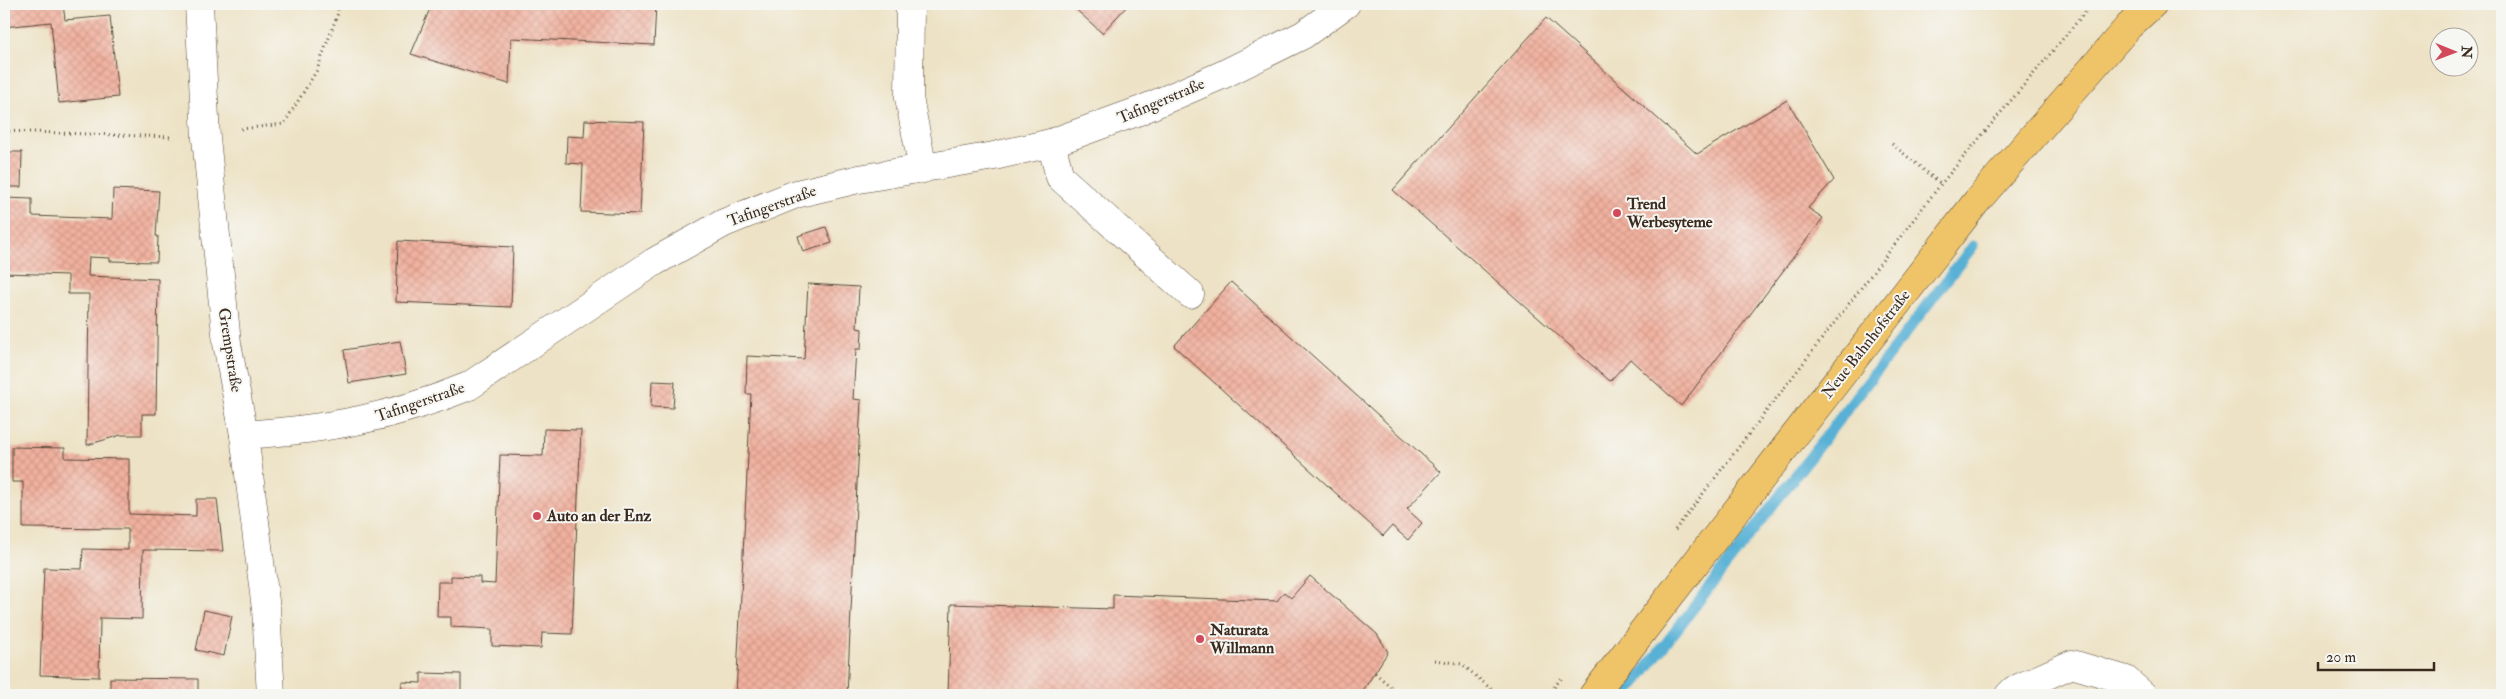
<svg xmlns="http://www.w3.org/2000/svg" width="2506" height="699" font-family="'IM FELL Double Pica',serif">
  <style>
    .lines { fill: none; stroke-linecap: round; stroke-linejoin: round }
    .stream { stroke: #58b1d5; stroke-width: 11 }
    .building { fill: url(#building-cross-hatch) }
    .minor-casing { stroke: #564637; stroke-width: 29 }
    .major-casing { stroke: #564637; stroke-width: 29 }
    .path { stroke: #564637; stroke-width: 3; stroke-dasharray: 1 4; stroke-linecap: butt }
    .minor { stroke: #fff; stroke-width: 28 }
    .major { stroke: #efc469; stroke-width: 28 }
    .poi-dot { fill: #d1495b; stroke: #f6f6f2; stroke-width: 2 }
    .labels { text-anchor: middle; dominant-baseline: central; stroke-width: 4; stroke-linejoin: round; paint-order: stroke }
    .street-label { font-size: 16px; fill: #3b2a1e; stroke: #f6f6f2 }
    .poi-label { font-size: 16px; font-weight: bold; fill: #3b2a1e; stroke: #f6f6f2; text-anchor: start }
  </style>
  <defs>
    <pattern id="building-cross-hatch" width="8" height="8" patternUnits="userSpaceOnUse" patternTransform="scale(1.25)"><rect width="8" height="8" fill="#f1b19f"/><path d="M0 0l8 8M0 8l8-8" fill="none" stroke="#d09888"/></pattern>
  </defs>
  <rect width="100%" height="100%" fill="#f6f6f2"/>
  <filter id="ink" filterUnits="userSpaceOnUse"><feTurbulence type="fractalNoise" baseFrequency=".02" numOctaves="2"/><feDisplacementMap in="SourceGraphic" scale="10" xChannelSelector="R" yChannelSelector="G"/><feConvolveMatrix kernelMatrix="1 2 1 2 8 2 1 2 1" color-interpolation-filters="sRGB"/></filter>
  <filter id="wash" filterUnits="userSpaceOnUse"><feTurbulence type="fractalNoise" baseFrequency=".0096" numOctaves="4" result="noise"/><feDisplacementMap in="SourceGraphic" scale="20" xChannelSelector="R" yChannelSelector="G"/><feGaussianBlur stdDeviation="1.12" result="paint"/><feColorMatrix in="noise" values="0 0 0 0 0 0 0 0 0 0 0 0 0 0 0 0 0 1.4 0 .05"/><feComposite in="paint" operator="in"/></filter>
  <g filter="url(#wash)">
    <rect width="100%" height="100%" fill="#ede2c5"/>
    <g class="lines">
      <path class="stream" d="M1626 695 1973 246"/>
    </g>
    <g id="blocks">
      <g class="building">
        <path d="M4 4H63L65 20 110 16 118 97 59 103 51 22 4 27Z"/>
        <path d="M432 4H656L654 45 511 38 509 84 411 54Z"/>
        <path d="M1070 4H1129L1102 33Z"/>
        <path d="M1546 18 1697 154 1787 100 1834 180 1808 208 1823 218 1681 406 1630 359 1610 381 1393 190Z"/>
        <path d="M585 120 644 122 640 214 581 212 583 164 566 163 567 136 584 137Z"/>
        <path d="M5 152H22L21 187H4Z"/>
        <path d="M113 189 159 191 156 236H158L157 262 110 261V258L89 257 88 276 158 279 156 414H142V435H121L87 445 89 294H68V275L4 273V198L32 199V216L112 219Z"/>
        <path d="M826 227 832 243 803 252 798 236Z"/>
        <path d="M398 241 513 247 511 307 396 302Z"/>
        <path d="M1231 282 1441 472 1407 509 1422 523 1408 540 1392 526 1383 536 1174 346Z"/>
        <path d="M808 284 859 287 857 328 862 329 861 349H856L853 399 861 400 847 695H736L751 394H746L747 356 804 359Z"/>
        <path d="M400 341 406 374 349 383 344 350Z"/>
        <path d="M652 381 675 382 673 408 651 407Z"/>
        <path d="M544 429 581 430 572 634 542 633 541 648 492 646V629L451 627V617H437L438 582H451V576L480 577V583L495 584 500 455 543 456Z"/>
        <path d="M12 447 65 448V458L129 459V514L196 516V499H217L223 551 143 550 142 619 100 618 99 677 40 675 44 568 82 569 83 549 128 550V529L23 528V482H12Z"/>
        <path d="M1310 576 1377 634 1388 652 1360 695H948L951 604 1113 609V595L1277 601 1284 592 1291 598Z"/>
        <path d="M204 610 232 616 224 656 196 650Z"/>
        <path d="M421 673 461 674V695H401L402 682 421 683Z"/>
        <path d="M110 678 198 679V695H110Z"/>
      </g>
    </g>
  </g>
  <g filter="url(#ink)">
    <use href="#blocks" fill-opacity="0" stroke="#564637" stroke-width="1"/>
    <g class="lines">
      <g class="minor-casing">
        <g id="minor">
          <path d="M199 4 206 138 227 343 244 435 266 609 271 695"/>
          <path d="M910 4 909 98 923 169"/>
          <path d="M1051 143 1060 177 1190 294"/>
          <path d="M244 435C328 429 391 418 469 386L654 262 724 223 796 194 859 179 994 156 1051 143 1139 111 1222 75 1303 35 1346 4"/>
          <path d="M2009 695 2014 690 2072 664 2126 680 2143 695"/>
        </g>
      </g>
      <g class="major-casing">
        <path id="major" d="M1593 695 1977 201 2129 26 2153 4"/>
      </g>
      <g class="path">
        <path d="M241 129 284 124 317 70 338 13V4"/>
        <path d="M4 131 172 137"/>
        <path d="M1892 144 1941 184"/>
        <path d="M1675 530 1941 184 2092 4"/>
        <path d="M1435 660 1462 664 1498 695"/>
        <path d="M1375 673 1400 695"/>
        <path d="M1548 695 1563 676"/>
      </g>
      <use href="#minor" class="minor"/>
      <use href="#major" class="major"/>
    </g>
  </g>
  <g class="poi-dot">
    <circle cx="1617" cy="213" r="5"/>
    <circle cx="537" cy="516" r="5"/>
    <circle cx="1200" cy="639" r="5"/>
  </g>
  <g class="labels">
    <g class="street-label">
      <text transform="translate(1161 101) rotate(-23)">Tafingerstraße</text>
      <text transform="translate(772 206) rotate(-20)">Tafingerstraße</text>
      <text transform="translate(1866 344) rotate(-52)">Neue Bahnhofstraße</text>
      <text transform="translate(230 350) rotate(81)">Grempstraße</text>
      <text transform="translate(420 402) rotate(-19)">Tafingerstraße</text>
    </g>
    <g class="poi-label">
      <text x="1627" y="204">Trend<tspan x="1627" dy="18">Werbesyteme</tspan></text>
      <text x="547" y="516">Auto an der Enz</text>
      <text x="1210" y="630">Naturata<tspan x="1210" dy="18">Willmann</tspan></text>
    </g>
  </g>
  <rect width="2506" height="699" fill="none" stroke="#f6f6f2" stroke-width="20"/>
  <g transform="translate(2454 52) rotate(91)"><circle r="24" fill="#f6f6f2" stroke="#aba49d"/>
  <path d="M0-4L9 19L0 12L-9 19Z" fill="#d1495b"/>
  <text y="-8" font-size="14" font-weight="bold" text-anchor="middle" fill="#3b2a1e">N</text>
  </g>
  <path d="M2318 662v8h116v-8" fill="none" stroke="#3b2a1e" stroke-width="2.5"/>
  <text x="2326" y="662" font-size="15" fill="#3b2a1e" stroke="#f6f6f2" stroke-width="4" paint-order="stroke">20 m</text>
</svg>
